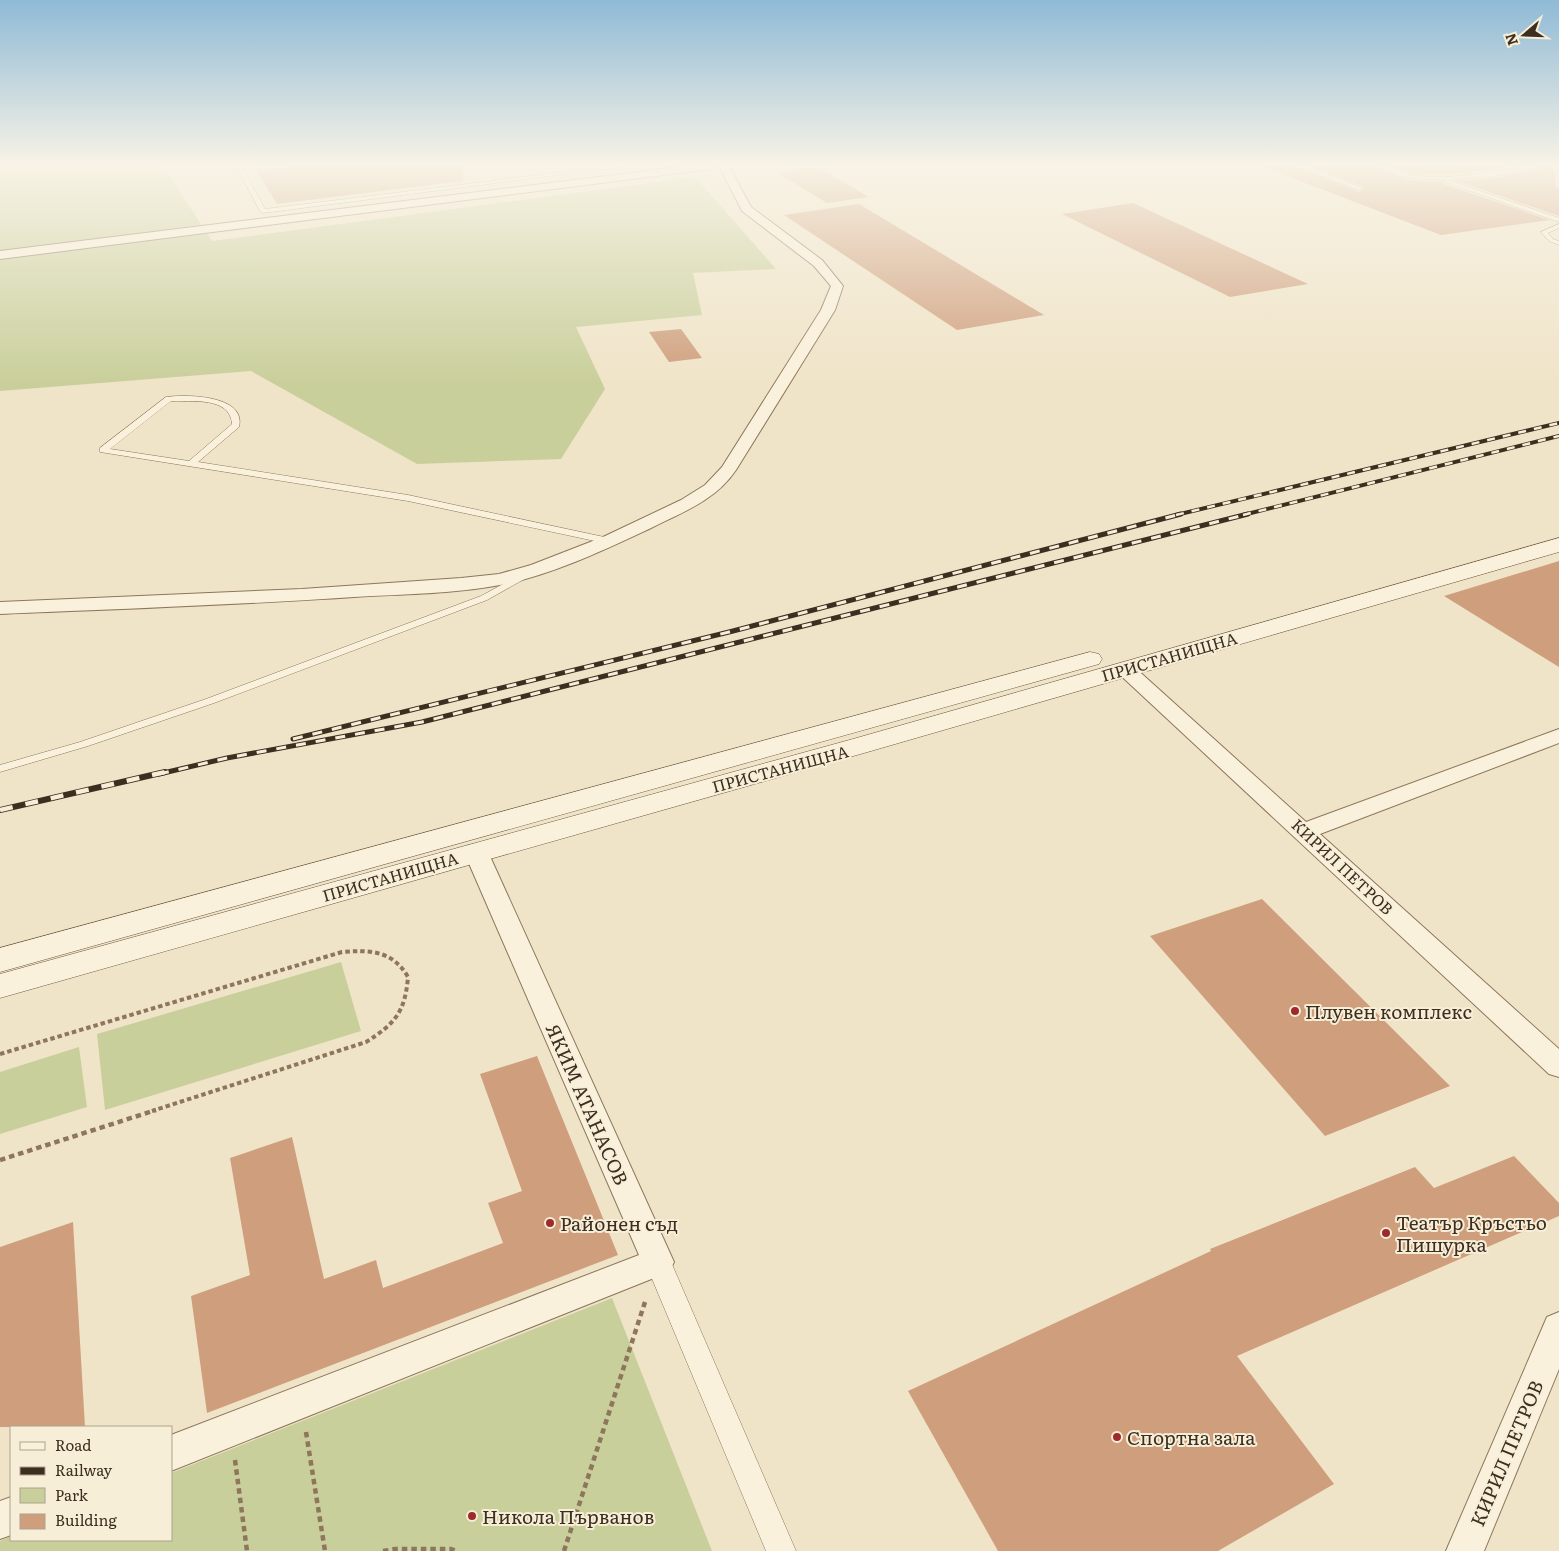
<svg xmlns="http://www.w3.org/2000/svg" width="1559" height="1551" font-family="Literata,serif">
  <style>
    .green { fill: #c9cf9b }
    .building { fill: #cf9f7d }
    .lines { fill: none; stroke-linecap: round; stroke-linejoin: round }
    .service-casing { stroke: #8d765c; stroke-width: 1 }
    .pedestrian-casing { stroke: #8d765c; stroke-width: 1 }
    .minor-casing { stroke: #8d765c; stroke-width: 2 }
    .secondary-casing { stroke: #6f573f; stroke-width: 1 }
    .path-far1 { stroke: #8d765c; stroke-width: 4; stroke-dasharray: 4.5 3; stroke-linecap: butt }
    .path { stroke: #8d765c; stroke-width: 4.5; stroke-dasharray: 5.5 4; stroke-linecap: butt }
    .service { fill: #faf1dc; fill-rule: evenodd }
    .pedestrian { fill: #faf1dc; fill-rule: evenodd }
    .minor { fill: #faf1dc; fill-rule: evenodd }
    .secondary { fill: #faf1dc; fill-rule: evenodd }
    .rail-far2-casing { stroke: #3d2e20; stroke-width: 4 }
    .rail-far1-casing { stroke: #3d2e20; stroke-width: 5 }
    .rail-casing { stroke: #3d2e20; stroke-width: 6 }
    .rail-far2 { stroke: #f7eed8; stroke-width: 2.5; stroke-dasharray: 8; stroke-linecap: butt }
    .rail-far1 { stroke: #f7eed8; stroke-width: 3; stroke-dasharray: 10; stroke-linecap: butt }
    .rail { stroke: #f7eed8; stroke-width: 4.5; stroke-dasharray: 13; stroke-linecap: butt }
    .poi-dot { fill: #9e2a2b; stroke: #f7eed8; stroke-width: 2 }
    .labels { text-anchor: middle; dominant-baseline: central; stroke-width: 4; stroke-linejoin: round; paint-order: stroke }
    .street-label { font-size: 16px; fill: #3d2e20; stroke: #f7eed8 }
    .near-poi-label { font-size: 19px; fill: #3d2e20; stroke: #f7eed8; text-anchor: start }
    .near-street-label { font-size: 19px; fill: #3d2e20; stroke: #f7eed8 }
  </style>
  <rect width="100%" height="100%" fill="#f0e4c8"/>
  <g class="green">
    <path d="M0 166H163L212 241 695 177 776 269 693 273 702 315 576 327 605 389 561 459 417 464 251 371 0 391Z"/>
    <path d="M341 962 361 1031 105 1110 97 1034Z"/>
    <path d="M79 1047 87 1107 0 1134V1072Z"/>
    <path d="M612 1298 712 1551H0V1541L11 1536V1540H171V1473Z"/>
  </g>
  <g class="building">
    <path d="M301 166H462L463 181 277 204 257 171Z"/>
    <path d="M1266 166H1295L1359 192 1366 188 1310 166H1374L1407 180 1443 182 1444 184 1549 220 1441 235 1266 168Z"/>
    <path d="M1388 166H1518L1441 175 1411 173Z"/>
    <path d="M1547 166 1554 169 1556 188 1559 187V216L1457 181 1493 178 1545 168Z"/>
    <path d="M817 167 869 197 827 203 776 172Z"/>
    <path d="M1133 203 1308 284 1230 297 1062 214Z"/>
    <path d="M859 204 1044 315 957 330 784 215Z"/>
    <path d="M681 329 702 358 669 362 649 332Z"/>
    <path d="M1559 561V667L1444 596Z"/>
    <path d="M1262 899 1450 1086 1325 1136 1150 936Z"/>
    <path d="M537 1056 618 1255 207 1413 191 1296 250 1275 230 1158 292 1137 324 1279 376 1260 383 1288 503 1243 488 1203 522 1191 480 1074Z"/>
    <path d="M1514 1156 1559 1203V1216L1237 1356 1334 1484 1218 1551H998L908 1391 1211 1251 1210 1249 1415 1167 1434 1188Z"/>
    <path d="M73 1222 85 1427H0V1247Z"/>
  </g>
  <g class="lines">
    <g class="service-casing">
      <g id="service">
        <path d="M236 166H241L265 209 613 166H628L263 213 260 211Z"/>
        <path d="M1154 166H1167L1164 168Z"/>
        <path d="M1297 166H1305L1364 189 1359 190Z"/>
        <path d="M1376 166C1387 166 1396 171 1406 174 1417 177 1430 177 1441 177 1476 177 1511 166 1545 166L1493 176 1448 180 1559 218V222L1445 182 1446 180 1408 178Z"/>
        <path d="M1552 166H1559V169L1553 167Z"/>
        <path d="M1559 224V228L1548 233 1553 239 1559 241V245L1549 241 1541 232Z"/>
        <path d="M166 397C186 394 247 395 239 427L198 462 408 495 609 538 613 541 609 544 408 501 100 452V448ZM171 401C191 402 230 396 232 424L189 461 110 449Z"/>
        <path d="M525 572 530 575 528 577 487 600 214 703 88 746 0 772V765L80 742 206 699 481 596Z"/>
      </g>
    </g>
    <g class="pedestrian-casing">
      <path id="pedestrian" d="M658 1251 667 1254 671 1262 796 1551H766L645 1262 649 1254Z"/>
    </g>
    <g class="minor-casing">
      <g id="minor">
        <path d="M687 166H716L711 169 0 259V251Z"/>
        <path d="M719 166H729L751 207 822 260 843 286 835 310 736 470C716 500 683 512 651 528 604 550 552 575 500 585 453 594 403 594 354 597 236 605 118 609 0 614V602L302 589 461 578 499 574 531 565 603 537 681 500 705 485 722 467 821 310 831 286 814 266 742 211Z"/>
        <path d="M1125 663 1132 665 1306 822 1559 729V743L1320 834 1559 1049V1077L1549 1074 1118 673 1115 669 1118 665Z"/>
        <path d="M476 844 485 846 488 852 674 1262 669 1272 171 1471V1435L639 1255 464 852 467 846Z"/>
        <path d="M1559 1312V1369L1484 1551H1446L1547 1317Z"/>
        <path d="M11 1497V1535L0 1539V1501Z"/>
      </g>
    </g>
    <g class="secondary-casing">
      <g id="secondary">
        <path d="M1559 538V552L871 751 0 998V974L853 739Z"/>
        <path d="M1090 652 1099 654 1102 659 1099 664 0 972V948Z"/>
      </g>
    </g>
    <path class="path-far1" d="M0 1054 342 952C370 950 392 950 408 977 405 1012 395 1024 366 1042L152 1111"/>
    <g class="path">
      <path d="M0 1160 156 1110"/>
      <path d="M306 1432 325 1551"/>
      <path d="M235 1460 247 1551"/>
      <path d="M383 1551 395 1549H451L456 1551"/>
      <path d="M564 1551 645 1302"/>
    </g>
    <use href="#service" class="service"/>
    <use href="#pedestrian" class="pedestrian"/>
    <use href="#minor" class="minor"/>
    <use href="#secondary" class="secondary"/>
    <g class="rail-far2-casing">
      <g id="rail-far2">
        <path d="M1176 515 1559 423"/>
        <path d="M1243 515 1559 436"/>
      </g>
    </g>
    <g class="rail-far1-casing">
      <g id="rail-far1">
        <path d="M293 739 733 631 1181 514"/>
        <path d="M159 774 227 758 422 722 1248 514"/>
      </g>
    </g>
    <g class="rail-casing">
      <path id="rail" d="M0 810 165 772"/>
    </g>
    <use href="#rail-far2" class="rail-far2"/>
    <use href="#rail-far1" class="rail-far1"/>
    <use href="#rail" class="rail"/>
  </g>
  <linearGradient id="sky" x2="0" y2="1"><stop stop-color="#8fbad6"/><stop offset="0.43" stop-color="#f8f3e6"/><stop offset="1" stop-color="#f8f3e6" stop-opacity="0"/></linearGradient>
  <rect width="1559" height="383" fill="url(#sky)"/>
  <g class="poi-dot">
    <circle cx="1295" cy="1011" r="5"/>
    <circle cx="550" cy="1223" r="5"/>
    <circle cx="1386" cy="1233" r="5"/>
    <circle cx="1117" cy="1437" r="5"/>
    <circle cx="472" cy="1516" r="5"/>
  </g>
  <g class="labels">
    <g class="street-label">
      <text transform="translate(1169 656) rotate(-16)">ПРИСТАНИЩНА</text>
      <text transform="translate(780 768) rotate(-15)">ПРИСТАНИЩНА</text>
      <text transform="translate(1343 866) rotate(43)">КИРИЛ ПЕТРОВ</text>
      <text transform="translate(390 876) rotate(-16)">ПРИСТАНИЩНА</text>
    </g>
    <g class="near-poi-label">
      <text x="1305" y="1011">Плувен комплекс</text>
      <text x="1396" y="1222">Театър Кръстьо<tspan x="1396" dy="22">Пишурка</tspan></text>
      <text x="560" y="1223">Районен съд</text>
      <text x="1127" y="1437">Спортна зала</text>
      <text x="482" y="1516">Никола Първанов</text>
    </g>
    <g class="near-street-label">
      <text transform="translate(588 1104) rotate(66)">ЯКИМ АТАНАСОВ</text>
      <text transform="translate(1506 1453) rotate(-67)">КИРИЛ ПЕТРОВ</text>
    </g>
  </g>
  <rect x="10" y="1426" width="162" height="115" fill="#f7eed8" stroke="#ada18e"/>
  <rect x="20" y="1442" width="25" height="8" fill="#faf1dc" stroke="#ada18e"/>
  <text x="55" y="1451" font-size="15" fill="#3d2e20">Road</text>
  <rect x="20" y="1467" width="25" height="8" fill="#3d2e20" stroke="#ada18e"/>
  <text x="55" y="1476" font-size="15" fill="#3d2e20">Railway</text>
  <rect x="20" y="1488" width="25" height="15" fill="#c9cf9b" stroke="#ada18e"/>
  <text x="55" y="1501" font-size="15" fill="#3d2e20">Park</text>
  <rect x="20" y="1514" width="25" height="15" fill="#cf9f7d" stroke="#ada18e"/>
  <text x="55" y="1526" font-size="15" fill="#3d2e20">Building</text>
  <g transform="translate(1524 35) rotate(251)" stroke="#f7eed8" stroke-width="4" paint-order="stroke">
  <path d="M0-4L9 19L0 12L-9 19Z" fill="#3d2e20"/>
  <text y="-8" font-size="14" font-weight="bold" text-anchor="middle" fill="#3d2e20">N</text>
  </g>
</svg>
